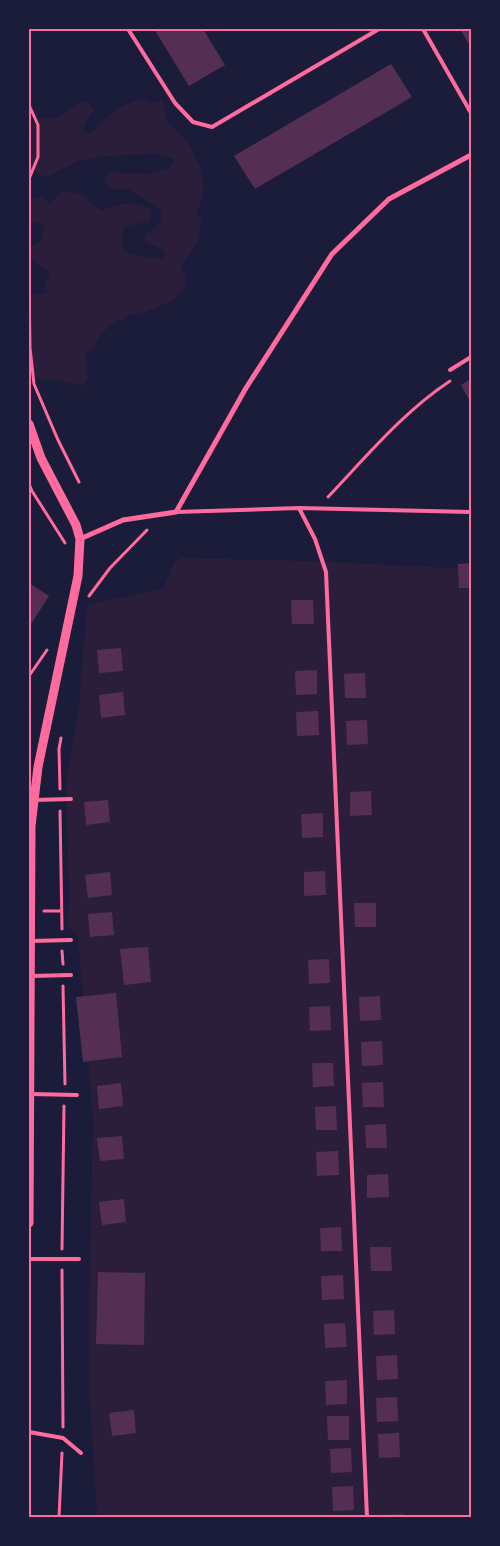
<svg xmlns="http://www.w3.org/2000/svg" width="500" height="1546" font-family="'DejaVu Sans',sans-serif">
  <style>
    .green { fill: #2a1e3b }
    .building { fill: #542f53 }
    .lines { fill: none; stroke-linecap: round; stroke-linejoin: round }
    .path { stroke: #ff6b9d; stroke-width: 3 }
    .service { stroke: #ff6b9d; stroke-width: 4 }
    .minor { stroke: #ff6b9d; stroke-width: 5 }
    .tertiary { stroke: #ff6b9d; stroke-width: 9 }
    .neatline { fill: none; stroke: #ff6b9d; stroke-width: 2 }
  </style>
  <rect width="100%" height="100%" fill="#1b1b3a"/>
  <g class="green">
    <path d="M143 98 152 103 162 100C164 108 166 120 171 126 174 129 178 131 180 134 199 156 213 185 196 212L202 221 197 243 181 267 186 277 185 288 173 300 148 311 125 317 102 332 94 348 85 355 88 377 83 386 56 380 29 379V296L47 292 45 282 50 273 29 258 31 247 41 242 44 227 40 223 29 222V200L41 197 50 204 63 190 84 196 101 211C119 204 135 198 152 211L149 222 126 226 123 231 122 248 130 254 162 259 166 256 164 250 145 242V236L161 222V211L129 189 111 190 104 182 108 172 150 174 169 168 174 159 158 154 107 156 81 160 49 176H42L29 167V138L34 119 60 117 77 104 88 102 94 110 82 130 91 134C109 114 117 107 143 98Z"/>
    <path d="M183 558 313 561 471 569V1517H97L89 1386 90 1249 93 1122 78 934 68 928 69 891 66 786 79 705 87 605 164 588 174 562Z"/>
  </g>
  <g class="building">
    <path d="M154 29H203L225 65 189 86Z"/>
    <path d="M460 29H471V48L463 34Z"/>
    <path d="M391 64 412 97 255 189 234 156Z"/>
    <path d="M471 379V403L461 385Z"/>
    <path d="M471 563V588H459L458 564Z"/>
    <path d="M29 583 49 596 29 627Z"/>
    <path d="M291 600H313L314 624H292Z"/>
    <path d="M121 648 123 671 99 673 97 650Z"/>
    <path d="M317 670V694L296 695 295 671Z"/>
    <path d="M365 673 366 698H345L344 674Z"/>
    <path d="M123 692 125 715 101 718 99 695Z"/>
    <path d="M318 711 319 735 297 736 296 712Z"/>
    <path d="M367 720 368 744 347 745 346 721Z"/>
    <path d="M371 791 372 815 350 816V792Z"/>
    <path d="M108 800 110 822 86 825 84 802Z"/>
    <path d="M323 813V837L302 838 301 814Z"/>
    <path d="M325 871 326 895 304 896V872Z"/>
    <path d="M110 872 112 895 88 898 85 875Z"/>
    <path d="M354 903H376V927H355Z"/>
    <path d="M112 912 114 935 90 937 88 914Z"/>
    <path d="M148 947 151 982 124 985 120 949Z"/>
    <path d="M329 959 330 983 309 984 308 960Z"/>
    <path d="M116 993 122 1057 83 1062 76 997Z"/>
    <path d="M380 996 381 1020 360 1021 359 997Z"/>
    <path d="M330 1006 331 1030 310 1031 309 1007Z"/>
    <path d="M382 1041 383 1065 362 1066 361 1042Z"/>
    <path d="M312 1063H333L334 1086 313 1087Z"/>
    <path d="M383 1082 384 1107H363L362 1083Z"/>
    <path d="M121 1083 123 1106 99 1109 97 1086Z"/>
    <path d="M336 1106 337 1130H316L315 1107Z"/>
    <path d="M386 1124 387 1148H366L365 1125Z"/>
    <path d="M122 1136 124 1159 100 1161 97 1138Z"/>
    <path d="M338 1151 339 1175 317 1176 316 1152Z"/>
    <path d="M388 1174 389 1197 367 1198V1175Z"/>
    <path d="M124 1199 126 1222 102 1225 99 1202Z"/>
    <path d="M341 1227 342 1251H321L320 1228Z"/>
    <path d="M370 1247H391L392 1271H371Z"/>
    <path d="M98 1272 145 1273 144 1345 96 1344Z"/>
    <path d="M343 1275 344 1299 322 1300 321 1276Z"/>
    <path d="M394 1310 395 1334 374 1335 373 1311Z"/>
    <path d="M345 1323 347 1347 325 1348 324 1324Z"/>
    <path d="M397 1355 398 1379 377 1380 376 1356Z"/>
    <path d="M347 1380V1404L326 1405 325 1381Z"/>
    <path d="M397 1397 398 1421 377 1422 376 1398Z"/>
    <path d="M134 1410 136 1433 112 1436 109 1413Z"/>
    <path d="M327 1416H349V1440H328Z"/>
    <path d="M399 1433 400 1457 379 1458 378 1434Z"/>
    <path d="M351 1448 352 1472 331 1473 330 1449Z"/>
    <path d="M353 1486 354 1510 333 1511 332 1487Z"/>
    <path d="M403 1514V1517H382V1515Z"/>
  </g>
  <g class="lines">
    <g class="path">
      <path d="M29 105 38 125V157L29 179"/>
      <path d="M29 283 30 348 34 384 58 440 79 482"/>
      <path d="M29 484 32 491 65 543"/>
      <path d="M328 497C366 457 403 412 450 381"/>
      <path d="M89 596 110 568 147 530"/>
      <path d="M29 676 47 650"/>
      <path d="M60 789 59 749 61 738"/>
      <path d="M60 811 62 929"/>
      <path d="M44 911H61"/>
      <path d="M62 951 63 964"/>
      <path d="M63 986 65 1084"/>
      <path d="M62 1249 64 1106"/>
      <path d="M62 1270 63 1427"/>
      <path d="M59 1517 62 1453"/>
    </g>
    <g class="service">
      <path d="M128 29 175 103 193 122 212 127 379 29"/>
      <path d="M423 29 471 113"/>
      <path d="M450 370 471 357"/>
      <path d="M299 508 315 539 326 572 367 1517"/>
      <path d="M176 512 299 508 471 512"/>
      <path d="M34 800 71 799"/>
      <path d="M31 941 71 940"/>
      <path d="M31 976 71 975"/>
      <path d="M30 1094 77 1095"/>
      <path d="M29 1259H79"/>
      <path d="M29 1432 63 1438 81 1453"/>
    </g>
    <path class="minor" d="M80 539 123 520 176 512 246 388 332 254 389 199 471 155"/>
    <path class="tertiary" d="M29 424 41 458 76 525 80 539 78 576 38 767 31 826 29 1223"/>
  </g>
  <rect width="500" height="1546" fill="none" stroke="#1b1b3a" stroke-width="60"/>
  <rect x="30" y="30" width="440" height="1486" class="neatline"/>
</svg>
